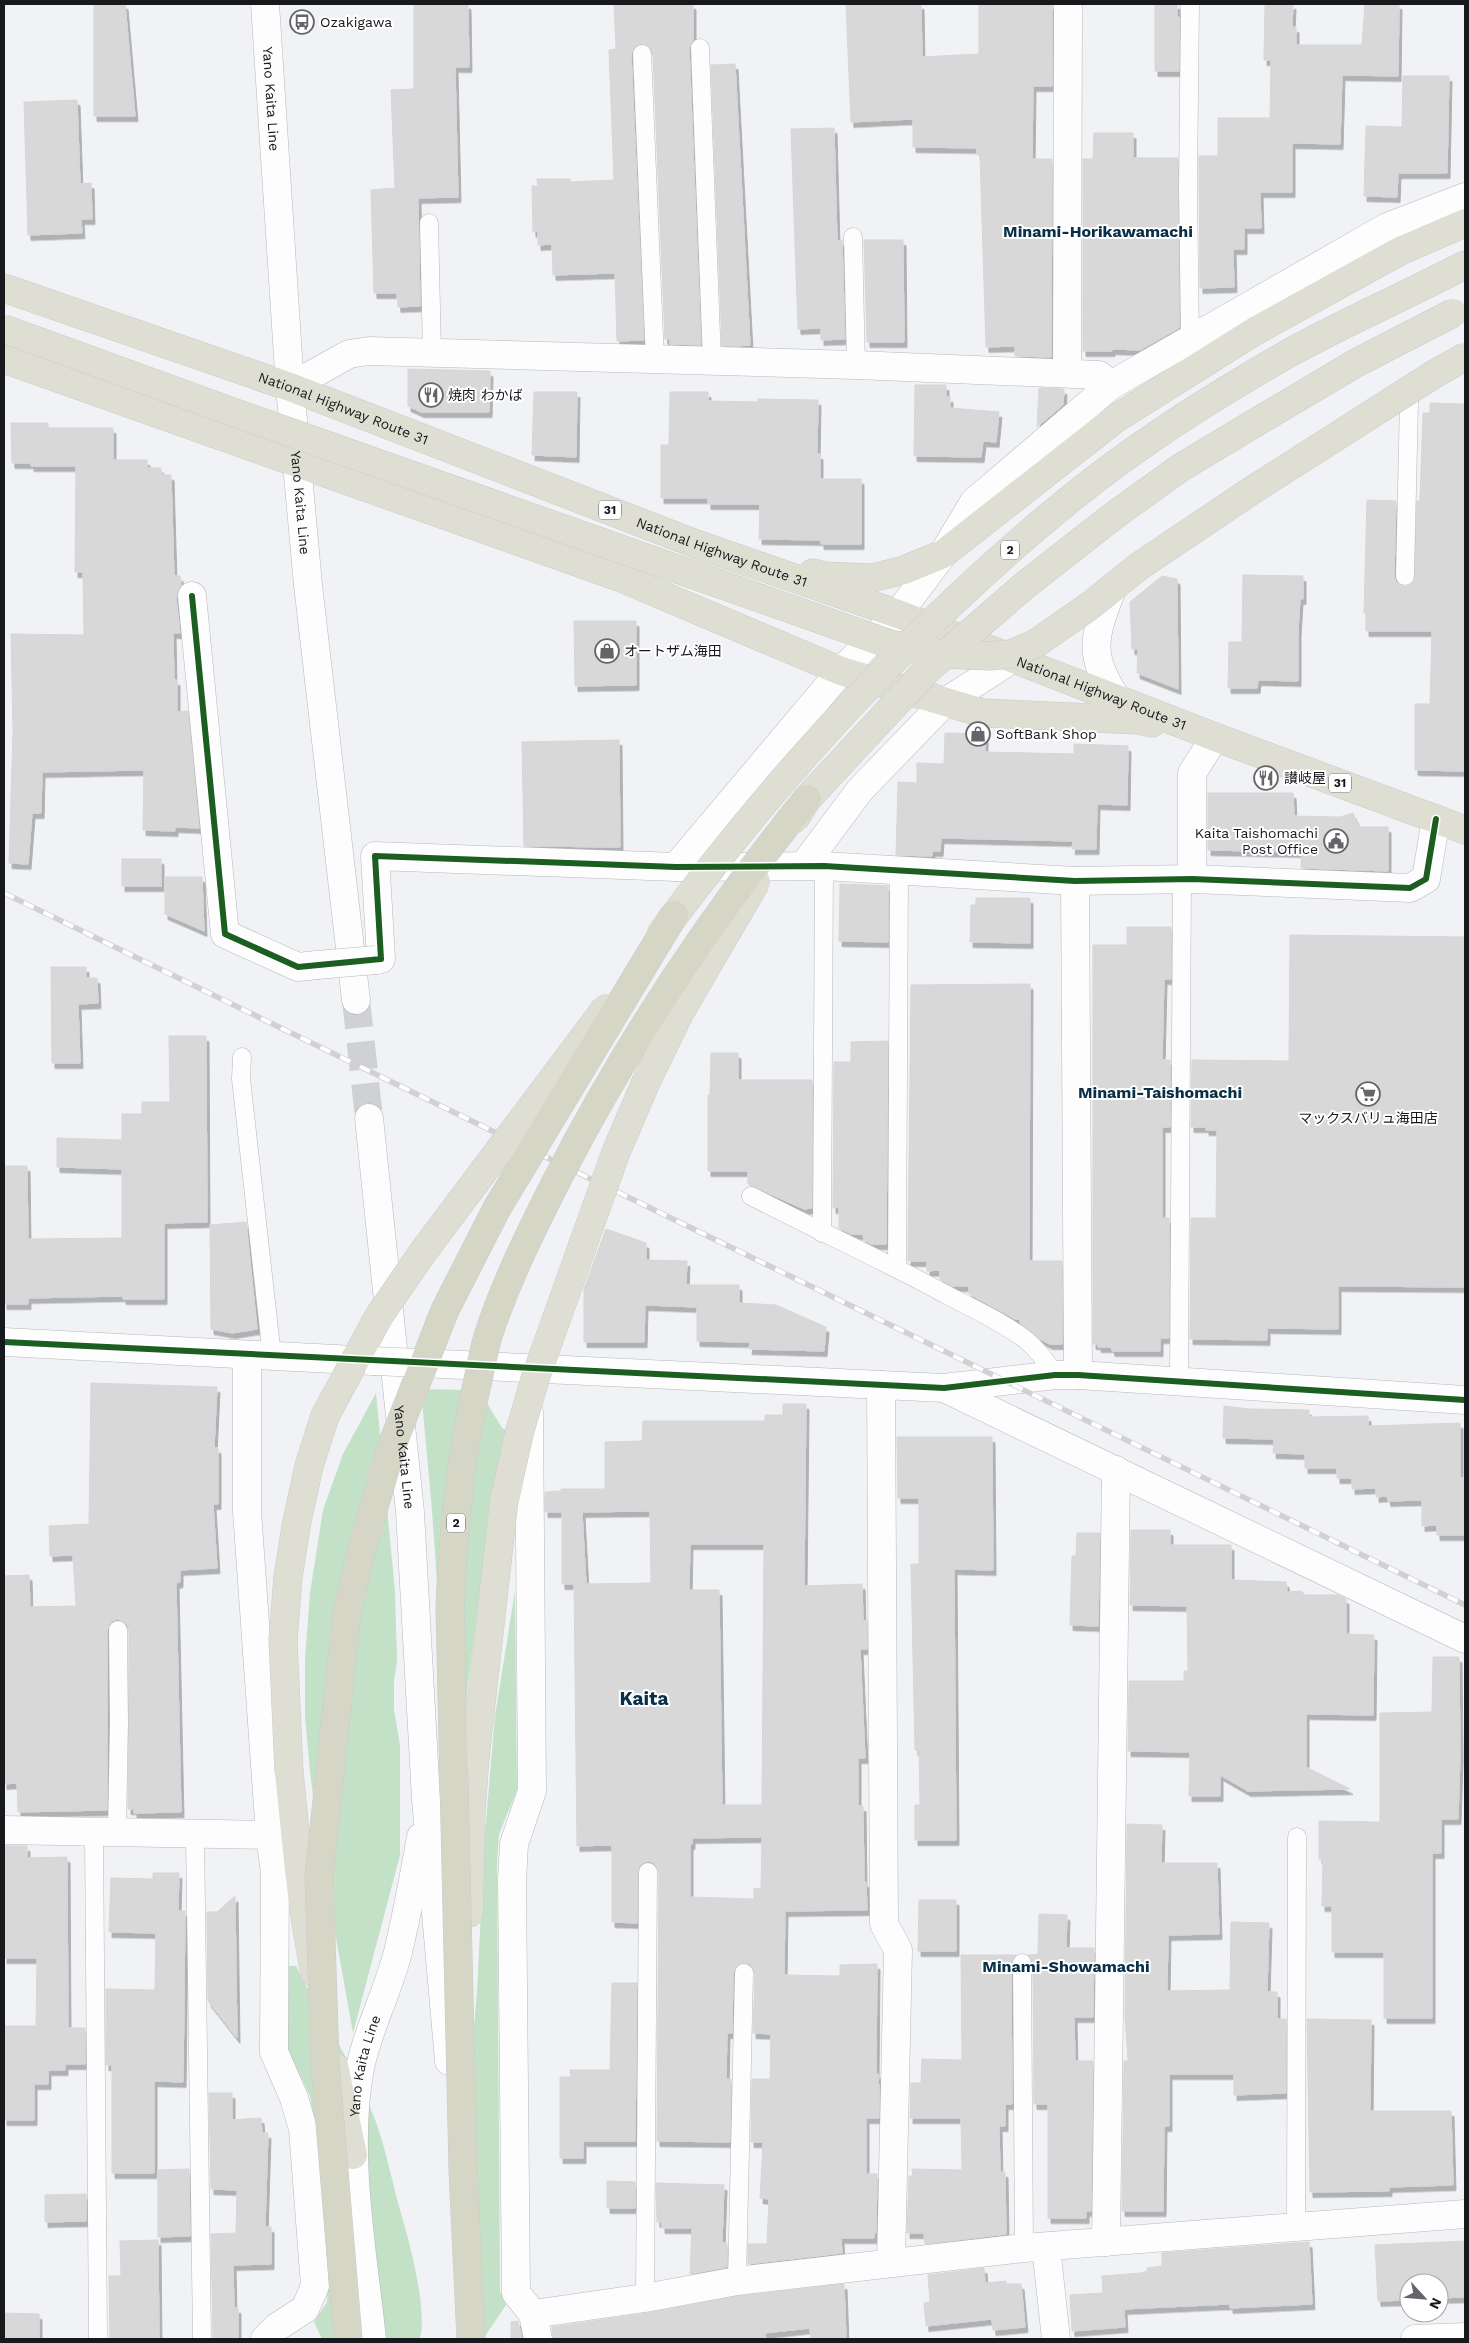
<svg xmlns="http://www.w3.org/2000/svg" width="1469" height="2343" font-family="'Work Sans','Noto Sans JP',sans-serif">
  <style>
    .green { fill: #c2e1c7 }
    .building { fill: #d8d8d8; stroke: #d7d6d7; fill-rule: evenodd; filter: url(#shadow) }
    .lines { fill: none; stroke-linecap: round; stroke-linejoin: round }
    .secondary-tunnel { stroke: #d0d1d4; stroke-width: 28; stroke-dasharray: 28 14; stroke-linecap: butt }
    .service-casing { stroke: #b7b8bb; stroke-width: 19 }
    .minor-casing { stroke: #b7b8bb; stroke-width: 29 }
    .tertiary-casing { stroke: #b7b8bb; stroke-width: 29 }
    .secondary-casing { stroke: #b7b8bb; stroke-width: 29 }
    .trunk-casing { stroke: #cbccce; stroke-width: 29 }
    .service { stroke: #fdfdfe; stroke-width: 18 }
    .minor { stroke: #fdfdfe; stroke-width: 28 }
    .tertiary { stroke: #fdfdfe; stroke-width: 28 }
    .secondary { stroke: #fdfdfe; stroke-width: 28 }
    .trunk { stroke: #deded2; stroke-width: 28 }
    .rail-casing { stroke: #d1d1d2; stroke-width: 5.5 }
    .rail { stroke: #fff; stroke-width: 4; stroke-dasharray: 11; stroke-linecap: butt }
    .minor-bridge-casing { stroke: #b7b8bb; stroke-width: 29; stroke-linecap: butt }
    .tertiary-bridge-casing { stroke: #b7b8bb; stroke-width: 29; stroke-linecap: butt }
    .trunk-bridge-casing { stroke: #cbccce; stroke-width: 29; stroke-linecap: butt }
    .motorway-bridge-casing { stroke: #cbccce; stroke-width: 29; stroke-linecap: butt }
    .minor-bridge { stroke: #fdfdfe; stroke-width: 28 }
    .tertiary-bridge { stroke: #fdfdfe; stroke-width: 28 }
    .trunk-bridge { stroke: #deded2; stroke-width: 28 }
    .motorway-bridge { stroke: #d6d6c7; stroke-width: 28 }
    .cycleway-casing { stroke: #fff; stroke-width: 9 }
    .cycleway { stroke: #1b5e20; stroke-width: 6 }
    .labels { text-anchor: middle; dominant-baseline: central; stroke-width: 4; stroke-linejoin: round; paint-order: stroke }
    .shield { fill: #fff; stroke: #5d5e60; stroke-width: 1 }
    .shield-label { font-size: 12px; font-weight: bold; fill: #18191c }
    .poi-label { font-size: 14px; fill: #18191c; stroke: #fff; text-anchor: start }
    .street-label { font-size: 14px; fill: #18191c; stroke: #fff }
    .quarter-label { font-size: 16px; font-weight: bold; fill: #0a2f48; stroke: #fff }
    .district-label { font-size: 19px; font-weight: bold; fill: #0a2f48; stroke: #fff }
  </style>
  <defs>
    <filter id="shadow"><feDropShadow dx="3" dy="5.5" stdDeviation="0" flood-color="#0004"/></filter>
  </defs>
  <rect width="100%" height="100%" fill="#f0f2f5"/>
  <g class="green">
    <path d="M421 1389 468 1390 482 1395 502 1428 512 1433 474 1636 466 1699 455 1835 432 1511Z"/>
    <path d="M376 1393 395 1591 397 1660 394 1682V1710L400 1745V1855L353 2033 320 1848 310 1772 305 1716V1659L310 1593 323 1510 343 1454Z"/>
    <path d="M515 1591 517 1790 499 1834 497 1863 500 2291 506 2305 483 2339 468 2100 477 1991 485 1833 495 1716Z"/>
    <path d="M289 1966H296C322 2019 357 2069 377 2125 388 2157 394 2191 404 2224 412 2252 427 2312 420 2339H322L314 2322 327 2302 328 2271 323 2190 310 2096 288 2050 287 2015Z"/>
  </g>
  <g class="building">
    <path d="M94 4H125L135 116H94Z"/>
    <path d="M414 4H468L469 67H455L458 197 418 198 420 306 398 307 397 293H374L371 190 395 188 391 90 414 89Z"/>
    <path d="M614 4H693V40L689 48 701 345 670 344V339H665L653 54 647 45H637L631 54 644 340 617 341 615 273 553 275 552 244 538 245V231L533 232 532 186H538L537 179H570V182L614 180 609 50 616 49Z"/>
    <path d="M846 4H921L922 57 979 54V4H1052V86H1033L1032 159H1052L1051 357 1015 356V346L986 347 980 155H977V148L913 147V119L851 122Z"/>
    <path d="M1155 4H1177V17H1179V71H1155Z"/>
    <path d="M1265 4H1293L1292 27H1296V45H1362L1365 4H1399L1398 76 1342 75 1340 144 1292 143V192H1260L1261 228H1244V249H1233L1234 287 1200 288 1199 156H1218V118H1270L1271 60H1264Z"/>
    <path d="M735 64 750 345 736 346H722L711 65Z"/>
    <path d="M1403 76H1449L1447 173H1398L1397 197 1364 196 1366 126 1402 127Z"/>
    <path d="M77 100 80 184 91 183 92 219H81L82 233 28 235 24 102Z"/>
    <path d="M834 128 837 241 842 240 845 339 821 340V328L798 329 791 129Z"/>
    <path d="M1094 133H1133V158H1178L1179 328 1140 350 1112 349V351H1083V159H1093Z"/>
    <path d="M864 240H903L904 342H867Z"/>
    <path d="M408 369 490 371 489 412H421L408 406Z"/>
    <path d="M915 385H946V397H950V408L999 412 996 442 983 441 981 457 914 456Z"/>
    <path d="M1039 388 1064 389 1063 405 1037 427Z"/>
    <path d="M534 392H577L576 457 532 455Z"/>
    <path d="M670 392H708V401L758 402V399L818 400 817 454H820V479H861V544H821V540L759 539 760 504H708V498H661V445H669Z"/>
    <path d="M1430 403 1465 404V771L1415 770V704H1430L1432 631H1366V613H1364L1367 500 1396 501 1394 576 1396 582 1404 587 1410 585 1414 581 1417 501H1420L1423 413H1430Z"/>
    <path d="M11 423H48V428H113V460H147V468H161V475H171L174 576H180L181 586 176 598 180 633H173L174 680H177V712L188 711 199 828 175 827V831L143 830 144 770 42 772 41 813H32L28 864 9 863 13 731 11 634 84 635 83 572H75L76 466H31V463H12Z"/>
    <path d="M1243 575 1303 576V599H1300L1298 631V681L1258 680 1257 688H1228L1229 642H1242Z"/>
    <path d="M1162 576 1177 579 1178 689 1137 673 1138 649H1132L1130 602Z"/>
    <path d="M574 621H636V685L575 686Z"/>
    <path d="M945 733 985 734V752L1074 754V744L1128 746 1127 805 1097 804 1096 849H1072L1073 841 941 838 940 851H932V856L896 855 898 782 917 783V763L944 764Z"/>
    <path d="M619 740 620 847 524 846 522 742Z"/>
    <path d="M1208 793H1293L1294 816 1340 817 1353 813 1359 827H1388V871L1301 868 1302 852 1208 850Z"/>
    <rect x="122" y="859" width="39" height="27"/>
    <path d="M165 877H202L204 931 165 914Z"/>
    <path d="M840 884 888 886V942L839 941Z"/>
    <path d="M976 898H1030V943L970 942 971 905H976Z"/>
    <path d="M1127 927H1171V979H1164L1162 1060H1170V1127H1162V1218H1169V1338H1160V1351H1112L1111 1347H1098V1344H1093V945H1127Z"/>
    <path d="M1290 935 1465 937V1287L1338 1286V1329L1267 1328V1340L1190 1339 1191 1218H1216L1217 1130H1206V1127H1191L1192 1060 1289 1061Z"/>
    <path d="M51 967H86V978H97L98 1003 78 1004 80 1063H52Z"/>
    <path d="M1030 984 1029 1261H1062V1344H1050L1040 1339 1020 1323V1319H1015L969 1294V1286H952L940 1279V1270L927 1271V1261H908L911 985Z"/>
    <path d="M169 1036H206L207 1222 164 1223V1299H123V1296L28 1298V1304H4V1166H27L28 1239 122 1238V1169L57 1167V1138L122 1140V1114H142V1102H170Z"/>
    <path d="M888 1041 886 1244H871L864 1240 863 1234H851L839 1228V1207L833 1208 834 1062H851V1042Z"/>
    <path d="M711 1053H738V1080H812V1208L804 1209 748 1184V1171H708V1095H710Z"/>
    <path d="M246 1222 257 1329 232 1333 211 1329 210 1225Z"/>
    <path d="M606 1229 646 1243V1260L687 1261 686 1285H739V1303L776 1305 826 1327 824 1351 749 1349 750 1342 697 1341V1307L645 1305 644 1342H584V1289Z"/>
    <path d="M91 1383 217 1387 214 1448H218V1504H213L217 1568 180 1570V1582L176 1583 181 1812 134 1813V1809H128L129 1630 127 1624 118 1619 112 1621 107 1630V1810L18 1812 17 1783 4 1784V1576L29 1575 30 1607 76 1606 73 1555 50 1556 49 1526 89 1524Z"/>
    <path d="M783 1404H806L804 1586 862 1584 863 1621 867 1620V1649H860L865 1758H858V1806H863L864 1882H866L867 1910 785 1911 784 1975 840 1976V1965L877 1964 876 2074H878V2084H879V2118H866V2174H877L876 2233H874V2238H841L842 2253 748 2264V2244H767L769 2199 760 2198 763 2142H751L752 2079H770L771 2034 753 2033 755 1973 750 1964H739L733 1973 732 2033H727L726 2079H731L730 2142 657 2141 659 1872 654 1863 649 1861 643 1863 639 1867 637 1923 612 1922V1845L577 1846 574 1584H562V1512H545V1492L561 1491V1489H605V1442L642 1441 643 1421H765V1415H783ZM650 1511 651 1583 586 1584 582 1512ZM690 1544H764L762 1805H722L719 1590H689ZM762 1837 761 1889 754 1888V1899L690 1897V1844H692V1838Z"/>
    <path d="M1224 1406 1250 1409 1309 1410V1417L1368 1416V1426L1460 1423V1478H1465V1535H1437V1525L1422 1526V1500L1388 1501 1387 1496 1376 1497V1488L1352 1489V1478H1337V1468H1305V1454L1273 1453 1274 1439 1223 1438Z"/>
    <path d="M897 1437H992L993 1570 954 1569 956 1840H915V1805H920L919 1750H915L911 1564H919V1498H898Z"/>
    <path d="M1131 1530H1170V1545H1231V1580L1286 1582 1287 1592 1301 1591 1305 1595H1338L1346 1599V1634L1374 1635 1373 1715 1306 1714V1767L1350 1789 1248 1791 1220 1775V1796H1189L1190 1752 1128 1751 1129 1681H1184V1671H1188L1187 1606 1130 1605Z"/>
    <path d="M1077 1533H1100L1098 1626 1070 1625 1072 1556H1076Z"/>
    <path d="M1433 1657H1459L1460 1756 1458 1819H1441V1853H1432V2018H1384V1952H1332V1906H1322L1323 1859H1319V1821L1380 1822V1713L1432 1712Z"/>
    <path d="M1127 1824 1162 1825 1161 1863H1217L1219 1934 1168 1935 1167 1991 1230 1990 1231 1922 1269 1923 1267 1992H1277V2019H1286V2093L1234 2095V2074H1169V2126H1164L1163 2211H1122L1124 2061H1128L1125 2016Z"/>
    <path d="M4 1846H27V1858L67 1857 68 2028H85V2064H65V2070H48V2084H34V2120H4V2026H36L37 1958H4Z"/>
    <path d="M153 1873H179L178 1911H185V1914L183 2082 154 2081V2173H112V2065H106V1989L155 1990 156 1933 109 1932 111 1878 153 1879Z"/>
    <path d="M235 1896 237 2038 208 2001 207 1912H217Z"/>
    <path d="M919 1900H956V1951H918Z"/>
    <path d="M1039 1914 1067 1915 1066 1948H1094L1093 2017H1074L1075 2061H1093L1091 2211H1086V2218H1048V2104H1034L1033 1963 1028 1955 1038 1954Z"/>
    <path d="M961 1955H1016L1011 1963 1012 2104H1005V2126H999L1000 2172H1005L1006 2234 925 2244 924 2233H907L909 2176H913L912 2169 962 2170 961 2118H910L911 2083H921L922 2059 962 2060Z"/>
    <path d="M612 1983H637L635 2141H583V2158H560V2077H571L570 2070H610Z"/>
    <path d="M1307 2019 1371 2020 1370 2111H1451L1453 2185 1389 2187V2191L1310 2192Z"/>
    <path d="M209 2093H232V2120L261 2118 262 2133H268L265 2227H271V2264L233 2265 234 2308H238V2339H213L211 2234 236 2233 237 2190 211 2189Z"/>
    <path d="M189 2169 190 2236 158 2237V2170Z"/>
    <path d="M607 2181 635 2182V2208H607Z"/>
    <path d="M656 2183 724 2185 722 2243H727V2267L690 2274 692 2228H662V2222H657Z"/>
    <path d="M86 2194V2221L45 2222V2195Z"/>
    <path d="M158 2240 159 2339H110L109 2276H121L120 2241Z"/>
    <path d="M1465 2241V2297L1439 2298V2283H1409V2300L1378 2301 1375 2245Z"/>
    <path d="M1309 2242 1312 2304 1230 2308V2304L1124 2309 1125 2327 1072 2331 1070 2295 1103 2293 1102 2276 1141 2273 1147 2271V2268L1162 2266V2253Z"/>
    <path d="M984 2268 985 2283 1006 2281V2284H1021L1025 2327 993 2330 992 2319 926 2326 924 2303 930 2302 928 2275Z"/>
    <path d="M844 2284 846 2338 843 2339H811L810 2328 765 2333 766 2339H553L552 2327 648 2313 739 2296Z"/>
    <path d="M4 2313 39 2314V2339H4Z"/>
    <path d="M518 2321 522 2339H511V2322Z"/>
  </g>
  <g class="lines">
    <path class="secondary-tunnel" d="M356 1000 369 1118"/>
    <g class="service-casing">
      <g id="service">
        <path d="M1190 4 1188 186 1190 340"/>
        <path d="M700 48 712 361"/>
        <path d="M642 54 655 360"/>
        <path d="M429 223 432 353"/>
        <path d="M853 237 856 365"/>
        <path d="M1405 576 1409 402"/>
        <path d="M242 1057 241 1079 272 1356"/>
        <path d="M751 1196C816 1230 883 1260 947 1295 973 1309 1003 1322 1026 1340 1038 1350 1047 1362 1055 1375"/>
        <path d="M822 1233 824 866"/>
        <path d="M897 1268 899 871"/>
        <path d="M1179 1382 1182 879"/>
        <path d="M94 1833 98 2339"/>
        <path d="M117 1833 119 1722 118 1630"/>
        <path d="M195 1835 202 2339"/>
        <path d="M1022 1963 1024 2248"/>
        <path d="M1296 2227 1297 1837"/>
        <path d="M737 2281 744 1973"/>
        <path d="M645 2298 648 1872"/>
      </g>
    </g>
    <g class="minor-casing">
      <g id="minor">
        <path d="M1067 373 1068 4"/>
        <path d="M290 387 349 354 369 351 856 365 1099 375 1111 385"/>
        <path d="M1111 592C1093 637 1088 658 1118 700"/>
        <path d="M192 596 225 934 298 967 317 965"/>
        <path d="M804 865 860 790 945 702 1028 649"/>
        <path d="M676 867 841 671 898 614 943 554 974 502 1111 385 1387 227 1465 197"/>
        <path d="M1192 879V773L1215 737"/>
        <path d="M1075 881 1078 1375"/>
        <path d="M376 960 381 959 375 856 676 867 824 866 1075 881 1192 879 1410 888 1426 879 1436 819"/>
        <path d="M247 1355V1511L270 1835 275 1873 274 2052 294 2098 303 2129 315 2286 305 2309 277 2327 265 2339"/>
        <path d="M881 1385 884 1924 898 1950 891 2263"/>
        <path d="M944 1388 1465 1639"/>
        <path d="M529 1412 532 1791 514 1844 512 1880 516 2293 533 2314 538 2339"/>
        <path d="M4 1830 270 1835"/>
        <path d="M1106 2242 1116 1470"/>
        <path d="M1046 2247 1056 2339"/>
        <path d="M533 2314 645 2298 737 2281 1024 2248 1465 2214"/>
      </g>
    </g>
    <g class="tertiary-casing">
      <g id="tertiary">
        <path d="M4 1342 373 1361"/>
        <path d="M421 1363 944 1388 1055 1375H1078L1465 1400"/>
        <path d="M1415 2339 1465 2337"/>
      </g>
    </g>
    <g class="secondary-casing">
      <g id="secondary">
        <path id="s1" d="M265 4 290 387 308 585 356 1000"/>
        <path id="s2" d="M369 1118 410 1512 426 1799 449 2061"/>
        <path id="s3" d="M372 2339C363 2254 344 2152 360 2068 368 2028 388 1992 398 1952 407 1915 414 1876 421 1837"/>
      </g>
    </g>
    <g class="trunk-casing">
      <g id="trunk">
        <path d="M1427 284 1465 265"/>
        <path id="s4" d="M4 288 290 387 696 544 898 614 1215 737 1465 830"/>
        <path d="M4 359 619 577 841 671 983 713 1138 720 1152 723"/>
        <path d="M813 573 825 576 872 578 904 570 943 554 1115 419 1255 331 1400 251 1465 223"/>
        <path d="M289 1772C296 1839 301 1906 315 1973"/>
        <path d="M469 1913 471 1812 475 1757"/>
        <path d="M334 2066 353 2155"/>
      </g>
    </g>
    <use href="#service" class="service"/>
    <use href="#minor" class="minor"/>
    <use href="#tertiary" class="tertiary"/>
    <use href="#secondary" class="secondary"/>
    <use href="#trunk" class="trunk"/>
    <g class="rail-casing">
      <path id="rail" d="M4 893 1465 1605"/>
    </g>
    <use href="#rail" class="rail"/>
    <g class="minor-bridge-casing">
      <path id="minor-bridge" d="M317 965 376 960"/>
    </g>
    <g class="tertiary-bridge-casing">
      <path id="tertiary-bridge" d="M373 1361 421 1363"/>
    </g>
    <g class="trunk-bridge-casing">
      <g id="trunk-bridge">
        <path d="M4 329 252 419 890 644 942 654 989 656 1011 654 1035 644 1091 605 1138 567 1251 491 1436 373 1465 357"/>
        <path d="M794 820 807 799 927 670 1024 586 1112 517 1180 468 1265 417 1356 363 1453 313"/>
        <path d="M660 935C741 824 829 723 928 626 997 559 1071 493 1151 439 1191 411 1234 385 1277 360 1325 332 1377 309 1427 284"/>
        <path d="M475 1757 504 1501 519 1434 535 1379 616 1152 646 1082 680 1012 756 882"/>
        <path d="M289 1772 283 1640 288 1577 297 1521 309 1466 325 1416 379 1316 423 1252 606 1008"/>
      </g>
    </g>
    <g class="motorway-bridge-casing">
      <g id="motorway-bridge">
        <path d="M348 2339 325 2063 319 1876 347 1612 363 1545 392 1445 445 1310 497 1208 674 915"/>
        <path d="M471 2339 463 2170 450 1609C453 1532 460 1455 478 1380 481 1365 484 1350 488 1336 506 1281 532 1229 558 1178 627 1044 712 916 807 799"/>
      </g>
    </g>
    <use href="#minor-bridge" class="minor-bridge"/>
    <use href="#tertiary-bridge" class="tertiary-bridge"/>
    <use href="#trunk-bridge" class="trunk-bridge"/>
    <use href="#motorway-bridge" class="motorway-bridge"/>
    <g class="cycleway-casing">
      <g id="cycleway">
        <path d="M192 596 225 934 298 967 381 959 375 856 676 867 824 866 1075 881 1192 879 1410 888 1426 879 1436 819"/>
        <path d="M4 1342 944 1388 1055 1375H1078L1465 1400"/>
      </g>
    </g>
    <use href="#cycleway" class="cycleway"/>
  </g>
  <defs>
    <g id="bus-ring" transform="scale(1.25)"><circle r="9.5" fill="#fff" stroke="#646568" stroke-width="1.5"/><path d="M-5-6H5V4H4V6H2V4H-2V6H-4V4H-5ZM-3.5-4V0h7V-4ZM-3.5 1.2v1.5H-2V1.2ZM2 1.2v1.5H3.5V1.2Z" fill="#646568"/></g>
    <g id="restaurant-ring" transform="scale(1.25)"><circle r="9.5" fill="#fff" stroke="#646568" stroke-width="1.5"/><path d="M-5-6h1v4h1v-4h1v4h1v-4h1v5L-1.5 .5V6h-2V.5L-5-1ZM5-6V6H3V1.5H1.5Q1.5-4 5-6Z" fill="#646568"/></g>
    <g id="shop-ring" transform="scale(1.25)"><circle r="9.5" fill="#fff" stroke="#646568" stroke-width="1.5"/><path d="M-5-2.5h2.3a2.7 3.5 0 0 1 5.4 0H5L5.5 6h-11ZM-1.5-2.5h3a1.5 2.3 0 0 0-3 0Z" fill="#646568"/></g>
    <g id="civic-ring" transform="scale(1.25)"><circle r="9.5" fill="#fff" stroke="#646568" stroke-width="1.5"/><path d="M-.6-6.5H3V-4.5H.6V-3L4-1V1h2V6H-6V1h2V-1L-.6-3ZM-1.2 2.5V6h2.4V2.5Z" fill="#646568"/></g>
    <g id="supermarket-ring" transform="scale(1.25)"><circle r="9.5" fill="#fff" stroke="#646568" stroke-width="1.5"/><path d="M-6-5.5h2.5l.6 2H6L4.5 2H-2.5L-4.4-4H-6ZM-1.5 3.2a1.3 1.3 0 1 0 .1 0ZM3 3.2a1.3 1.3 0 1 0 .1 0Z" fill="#646568"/></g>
  </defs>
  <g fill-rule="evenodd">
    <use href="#bus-ring" x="302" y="22"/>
    <use href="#restaurant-ring" x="431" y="395"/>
    <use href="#shop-ring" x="607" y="651"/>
    <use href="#shop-ring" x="978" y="734"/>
    <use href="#restaurant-ring" x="1266" y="778"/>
    <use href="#civic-ring" x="1336" y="841"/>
    <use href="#supermarket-ring" x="1368" y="1094"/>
  </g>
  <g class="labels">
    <g class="shield">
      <rect x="599" y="500.5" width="22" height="19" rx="4"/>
      <rect x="1001" y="540.5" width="18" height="19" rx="4"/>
      <rect x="1329" y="773.5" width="22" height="19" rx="4"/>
      <rect x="447" y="1513.5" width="18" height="19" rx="4"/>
    </g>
    <g class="shield-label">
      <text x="610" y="510">31</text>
      <text x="1010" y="550">2</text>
      <text x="1340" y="783">31</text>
      <text x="456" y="1523">2</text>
    </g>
    <g class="poi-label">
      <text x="320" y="22">Ozakigawa</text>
      <text x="448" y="395">焼肉 わかば</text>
      <text x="624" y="651">オートザム海田</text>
      <text x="996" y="734">SoftBank Shop</text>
      <text x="1284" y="778">讃岐屋</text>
      <text x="1318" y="833" text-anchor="end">Kaita Taishomachi<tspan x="1318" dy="16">Post Office</tspan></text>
      <text x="1368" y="1118" text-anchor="middle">マックスバリュ海田店</text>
    </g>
    <g class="street-label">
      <text stroke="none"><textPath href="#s1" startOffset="95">Yano Kaita Line</textPath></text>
      <text stroke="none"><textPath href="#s4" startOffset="360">National Highway Route 31</textPath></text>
      <text stroke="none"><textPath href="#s1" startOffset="500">Yano Kaita Line</textPath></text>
      <text stroke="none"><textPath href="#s4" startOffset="765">National Highway Route 31</textPath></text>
      <text stroke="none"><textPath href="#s4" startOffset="1170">National Highway Route 31</textPath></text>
      <text stroke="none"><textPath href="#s2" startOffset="341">Yano Kaita Line</textPath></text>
      <text stroke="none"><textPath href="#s3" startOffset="275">Yano Kaita Line</textPath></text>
    </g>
    <g class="quarter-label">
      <text x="1098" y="231">Minami-Horikawamachi</text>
      <text x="1160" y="1092">Minami-Taishomachi</text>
      <text x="1066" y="1966">Minami-Showamachi</text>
    </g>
    <g class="district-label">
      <text x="644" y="1698">Kaita</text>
    </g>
  </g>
  <rect width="1469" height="2343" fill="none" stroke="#18191c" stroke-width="10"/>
  <g transform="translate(1424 2298) rotate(116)"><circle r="24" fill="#ffffff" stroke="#a3a3a4"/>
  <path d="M0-4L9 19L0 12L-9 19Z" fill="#646568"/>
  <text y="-8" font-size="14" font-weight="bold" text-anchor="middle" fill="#18191c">N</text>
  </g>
</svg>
